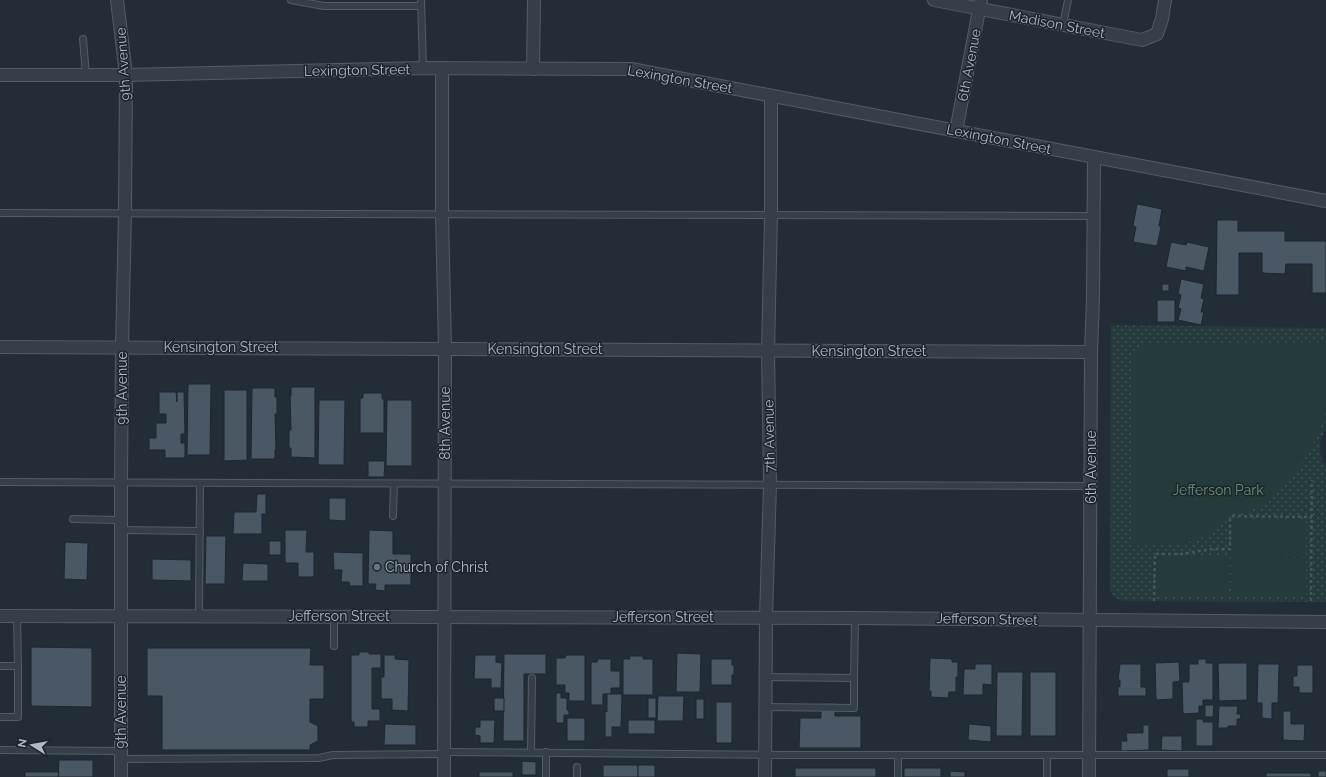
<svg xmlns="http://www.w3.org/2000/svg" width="1326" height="777" font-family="Raleway,sans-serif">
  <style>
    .park { fill: url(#park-dots) }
    .pitch { fill: #253a3a }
    .building { fill: #4a5764; stroke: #1d262f }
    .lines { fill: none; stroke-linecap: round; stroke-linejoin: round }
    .lane-casing { stroke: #535d66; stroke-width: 8 }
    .street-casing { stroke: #535d66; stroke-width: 14 }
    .path { stroke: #435759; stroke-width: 2.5; stroke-dasharray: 3 3; stroke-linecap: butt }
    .lane { stroke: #353f49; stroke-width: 6 }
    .street { stroke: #353f49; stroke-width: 12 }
    .worship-dot { fill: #6b7280; stroke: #1b242d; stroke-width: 1.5 }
    .labels { text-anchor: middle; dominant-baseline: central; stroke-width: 3; stroke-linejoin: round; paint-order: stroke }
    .street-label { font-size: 14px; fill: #b0bac5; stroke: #1b242d }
    .park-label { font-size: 14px; fill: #68956f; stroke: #1b242d }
    .poi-label { font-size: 14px; fill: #b0bac5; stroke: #1b242d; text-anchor: start }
  </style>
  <defs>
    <pattern id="park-dots" width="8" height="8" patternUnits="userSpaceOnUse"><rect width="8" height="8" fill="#253a3a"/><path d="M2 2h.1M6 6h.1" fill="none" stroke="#425455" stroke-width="1.8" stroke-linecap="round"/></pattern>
  </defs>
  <rect width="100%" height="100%" fill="#222d38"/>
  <path class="park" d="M1111 325 1326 328V429C1318 441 1318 454 1326 465V602L1122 601C1115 599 1111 596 1110 589Z"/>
  <g class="pitch">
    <path d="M1326 342V410L1316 438 1307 455 1289 480 1268 501 1263 505 1245 511 1232 513 1213 532 1201 538 1185 543 1133 546V352L1142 344Z"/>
    <path d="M1233 518 1306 519V557L1233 556Z"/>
    <path d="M1156 557H1230L1229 595H1156Z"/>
    <path d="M1233 557 1306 558V596L1232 595Z"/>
  </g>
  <g class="building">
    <path d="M1137 204 1162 209 1159 226 1161 227 1157 246 1133 242 1136 227 1133 226Z"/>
    <path d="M1217 220H1238V231H1285V241H1326V293H1312V264H1286L1285 274 1262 273V253H1239V295H1216Z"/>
    <path d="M1171 242 1186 245 1187 242 1209 247 1204 271 1186 267V271L1166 267Z"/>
    <path d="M1181 279 1204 284 1201 298 1204 299 1201 312H1204L1201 325 1178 320 1181 309 1178 308 1181 295 1178 294Z"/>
    <rect x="1162" y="284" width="7" height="7"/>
    <rect x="1157" y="300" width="18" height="22"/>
    <path d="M188 384H211L210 455H187Z"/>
    <path d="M291 387H315V458L291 457V448H289V430H291L290 396H291Z"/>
    <path d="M252 388H275V397H277V414H275L276 450H275V459H251Z"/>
    <path d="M224 390H247V460L224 461Z"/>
    <path d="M159 392H176L177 402V392H184L185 434H181V443H185V458H165V450H149V438H156V423H166V414H159Z"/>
    <path d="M363 393H382V399H384V433H360V398H363Z"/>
    <path d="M319 400H345L344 465H318Z"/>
    <path d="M387 400H412V466H386Z"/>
    <path d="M368 461H385L384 477H368Z"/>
    <path d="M257 494H266V514H262V534H233L234 512H256Z"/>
    <path d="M329 498H346V521L329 520Z"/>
    <path d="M285 530H307L306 552H314V577H298V563H285Z"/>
    <path d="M369 530 393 531V554H411V585H385V591L375 590 376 584H368Z"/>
    <path d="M206 536H226L225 584H205Z"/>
    <rect x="269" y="541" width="12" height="14"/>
    <path d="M65 542 88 543 87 580 64 579Z"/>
    <path d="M333 552 363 553V586H350L349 582H341L342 570H334Z"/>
    <path d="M152 559 191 560V581L152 580Z"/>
    <path d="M243 563 268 564V581H242Z"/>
    <path d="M31 647 92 648V707L31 706Z"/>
    <path d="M147 648H311L310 665H324V699H310V722L318 726V741L310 745V750H162V696H147Z"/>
    <path d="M359 652H369V654H381V668H372V709H380V721H368V727H354V722H351V655H359Z"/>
    <path d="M677 653 701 654 700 692H676Z"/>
    <path d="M504 654H546V674H524V741H503Z"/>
    <path d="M384 655H395V659L409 660 408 711 392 710V699H381V677H384Z"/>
    <path d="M475 655H496V662L502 663 501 688H491V679H474Z"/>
    <path d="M566 655H585V701H569V693H565V685H556V658H565Z"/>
    <path d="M629 656H643V659H653V695H623V659H630Z"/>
    <path d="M930 658 952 659V662H958V677H956V692H949L948 698 931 697V691H929Z"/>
    <path d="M598 659H611V671H620V688H611V694H603V705H591V662H597Z"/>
    <path d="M711 659H732V665H734V675H732V685H711Z"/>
    <path d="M1198 659H1206V663H1213V700H1203V706H1199V713L1183 714 1182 682H1189V664H1198Z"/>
    <path d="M1179 662 1180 681 1173 682V699L1156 700 1155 663Z"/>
    <path d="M1218 663H1247V700L1219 701Z"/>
    <path d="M975 664H992V685L983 684V695H963L964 669H975Z"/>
    <path d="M1120 664H1141V687H1146V696H1118V686L1120 687V680H1118Z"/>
    <path d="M1258 664H1279L1278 703H1272V719L1262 718V703H1257Z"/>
    <path d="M1297 665H1313V693H1299V687H1293V676H1297Z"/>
    <path d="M997 672H1023L1022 736H996Z"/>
    <rect x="1030" y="672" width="26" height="64"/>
    <path d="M556 693H561V698H567V710H569V715H564V723H556Z"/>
    <path d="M607 694H622L621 727H612V737H605V711L607 712Z"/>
    <path d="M658 696H684L683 721H657Z"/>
    <rect x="494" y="698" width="10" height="13"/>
    <rect x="648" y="698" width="8" height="20"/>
    <rect x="696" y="699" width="8" height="20"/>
    <rect x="716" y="702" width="16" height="41"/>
    <path d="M821 703H835V716H861V748H799L800 718H821Z"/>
    <path d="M1205 705H1214L1213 717H1205Z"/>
    <path d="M1219 706H1238L1237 714H1241L1240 719H1237V726H1228V728H1218Z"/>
    <path d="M1283 711H1291V724H1305L1304 741 1283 740Z"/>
    <rect x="567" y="718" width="18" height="23"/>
    <path d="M1196 719H1203V722H1213V746H1196Z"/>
    <path d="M480 720H495L494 743H480V736L475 735V727H480Z"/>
    <rect x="628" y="720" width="27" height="14"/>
    <path d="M385 724 416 725V745H384Z"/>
    <path d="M969 724 991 726V742L968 740Z"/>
    <path d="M1143 725H1149V750L1121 751V741H1127L1126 733H1143Z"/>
    <path d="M1162 736H1182V751L1161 750Z"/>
    <path d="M59 760H93V777H58Z"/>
    <path d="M522 761 536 762V775H522Z"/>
    <rect x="603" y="765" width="35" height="12"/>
    <rect x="638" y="765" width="17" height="12"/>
    <rect x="795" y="768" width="81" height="9"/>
    <rect x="904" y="768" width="37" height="9"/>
    <rect x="1167" y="769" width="22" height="8"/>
    <path d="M950 771 965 772V777H950Z"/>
    <rect x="1318" y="771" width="8" height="6"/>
    <path d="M25 772H59L58 777H25Z"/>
    <rect x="479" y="772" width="34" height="5"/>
    <rect x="1266" y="773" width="45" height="4"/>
  </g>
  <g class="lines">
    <g class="lane-casing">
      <g id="lane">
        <path d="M291 0 324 6H421"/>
        <path d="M421 0 423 68"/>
        <path d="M1063 25 1068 0"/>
        <path d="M83 39 86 75"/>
        <path d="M0 213 1093 216"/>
        <path d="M0 482 1091 486"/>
        <path d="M393 516 394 484"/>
        <path d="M73 519 121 520"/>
        <path d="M121 530 200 531"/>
        <path d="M17 616 18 666"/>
        <path d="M199 616 200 483"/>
        <path d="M334 646V617"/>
        <path d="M0 666H18V717H0"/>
        <path d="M766 677 854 678 855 618"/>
        <path d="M765 707 854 708V678"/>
        <path d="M0 750 120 751"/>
        <path d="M444 752 787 755H1326"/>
        <path d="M531 752 532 678"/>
        <path d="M546 752V777"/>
        <path d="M1047 755V777"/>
        <path d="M121 759 319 758 333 755 444 754"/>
        <path d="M577 767V777"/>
        <path d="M898 777V755"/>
      </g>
    </g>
    <g class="street-casing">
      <g id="street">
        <path d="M117 0 126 75 125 213 122 347 121 483V777"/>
        <path d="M934 0 1142 40 1157 34 1162 19 1165 0"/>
        <path d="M442 68V213L445 349 444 777"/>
        <path d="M533 69 534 0"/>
        <path d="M0 75H126L423 68 631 69 1326 201"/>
        <path d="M956 131 981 0"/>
        <path d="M0 347 1091 352"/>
        <path d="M0 616 855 618 1326 622"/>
        <path d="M765 777 766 618 770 484 768 350 771 215V96"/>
        <path d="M1089 777 1091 352 1093 298 1094 157"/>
      </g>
    </g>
    <g class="path">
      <path d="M1154 601 1155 554H1181L1213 549H1230V519L1232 516 1312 517"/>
      <path d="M1311 601 1312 480"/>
    </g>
    <use href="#lane" class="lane"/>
    <use href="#street" class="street"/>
  </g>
  <circle class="worship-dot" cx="377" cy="567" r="4"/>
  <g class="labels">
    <g class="street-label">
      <text transform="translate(1057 24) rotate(11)">Madison Street</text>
      <text transform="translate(123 64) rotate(-94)">9th Avenue</text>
      <text transform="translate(969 65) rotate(-79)">6th Avenue</text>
      <text transform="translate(357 70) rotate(-1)">Lexington Street</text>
      <text transform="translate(680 79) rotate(10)">Lexington Street</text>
      <text transform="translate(999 139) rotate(11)">Lexington Street</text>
      <text x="221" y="347">Kensington Street</text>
      <text x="545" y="349">Kensington Street</text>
      <text x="869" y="351">Kensington Street</text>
      <text transform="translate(122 388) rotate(-90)">9th Avenue</text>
      <text transform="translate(445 423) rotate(-90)">8th Avenue</text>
      <text transform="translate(769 436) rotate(-91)">7th Avenue</text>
      <text transform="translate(1091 467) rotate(-90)">6th Avenue</text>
      <text x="339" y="616">Jefferson Street</text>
      <text x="663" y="617">Jefferson Street</text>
      <text transform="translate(987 619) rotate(1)">Jefferson Street</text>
      <text transform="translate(121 712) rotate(-90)">9th Avenue</text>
    </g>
    <g class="park-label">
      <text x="1218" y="490">Jefferson Park</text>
    </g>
    <g class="poi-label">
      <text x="385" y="567">Church of Christ</text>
    </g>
  </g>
  <g transform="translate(32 745) rotate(281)" stroke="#1b242d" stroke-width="3" paint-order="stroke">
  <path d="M0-3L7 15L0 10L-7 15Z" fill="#b0bac5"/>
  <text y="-6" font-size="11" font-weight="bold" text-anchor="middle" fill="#b0bac5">N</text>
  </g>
</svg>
